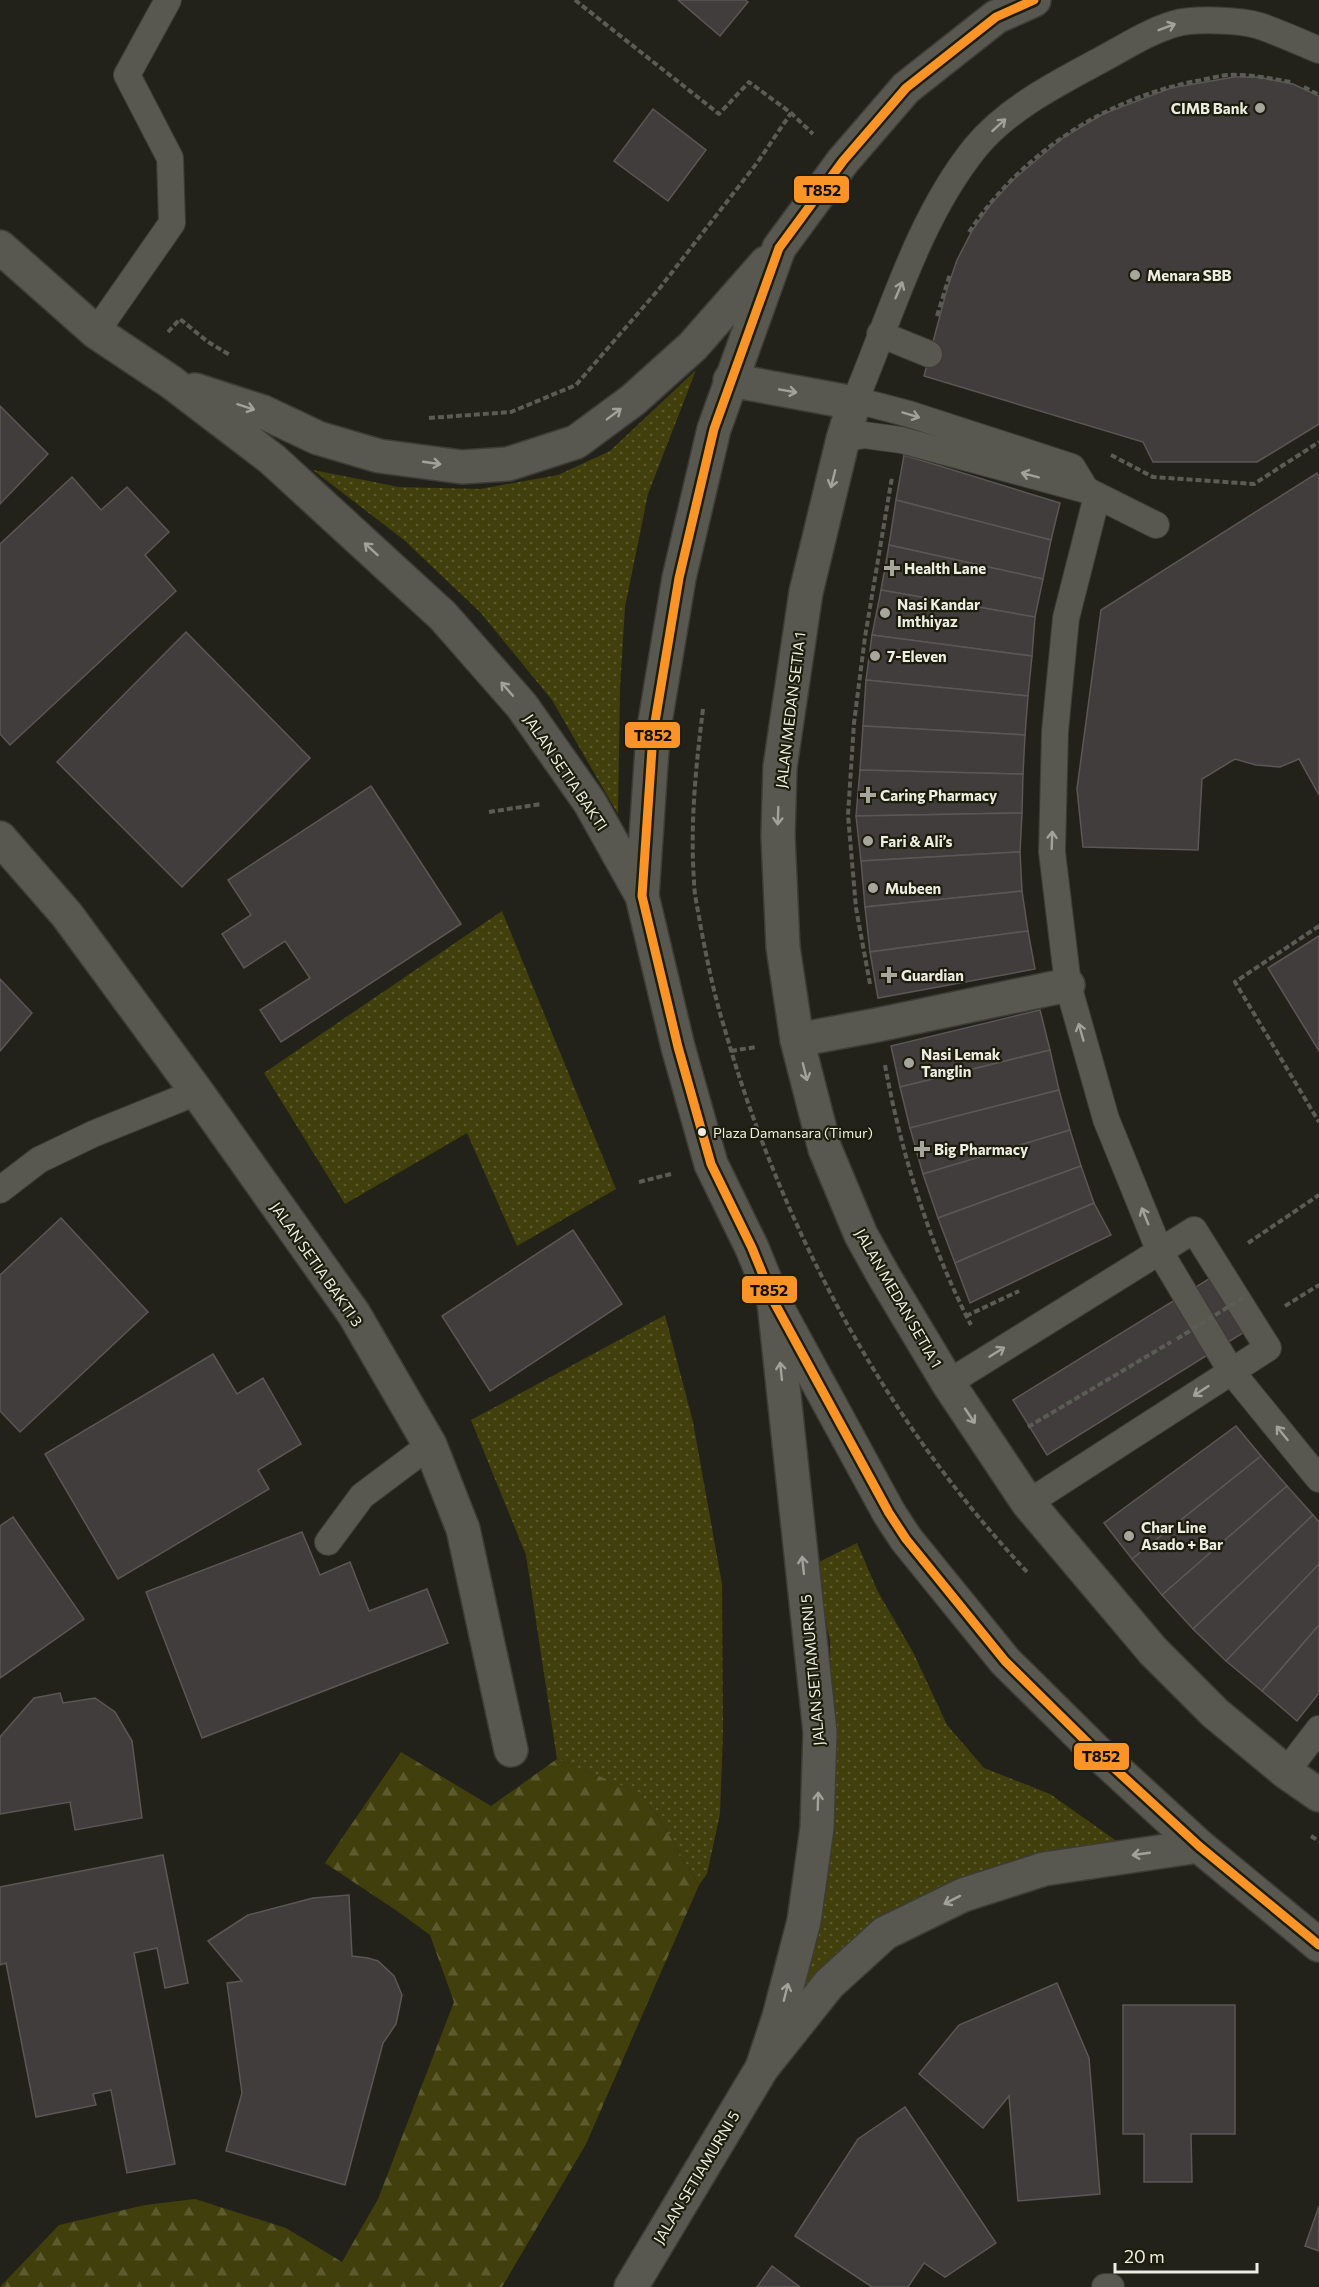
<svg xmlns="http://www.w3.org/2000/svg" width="1319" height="2287" font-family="Commissioner,sans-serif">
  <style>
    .grass { fill: url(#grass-dots) }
    .forest { fill: url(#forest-firs) }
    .building { fill: #403d3c; stroke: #5a5755; stroke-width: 1.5 }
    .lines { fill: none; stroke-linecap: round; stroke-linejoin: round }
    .lane-casing { stroke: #3d3c36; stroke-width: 28 }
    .street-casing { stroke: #3d3c36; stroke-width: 36 }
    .secondary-casing { stroke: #3d3c36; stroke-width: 36 }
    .path { stroke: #5c5c56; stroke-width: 4; stroke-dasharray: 6 3; stroke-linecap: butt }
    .lane { stroke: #585851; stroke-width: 26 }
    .street { stroke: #585851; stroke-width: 33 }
    .secondary { stroke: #585851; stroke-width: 33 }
    .path-bridge { stroke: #5c5c56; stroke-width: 4; stroke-dasharray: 6 3; stroke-linecap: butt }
    .bus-1-casing { stroke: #1d1d0d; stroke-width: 14 }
    .bus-1 { stroke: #fa9426; stroke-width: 9 }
    .oneway { stroke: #a2a29a }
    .poi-dot { fill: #a6a69d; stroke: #1d1d0d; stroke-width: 2 }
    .bus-dot { fill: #edede3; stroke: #1d1d0d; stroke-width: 2 }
    .labels { text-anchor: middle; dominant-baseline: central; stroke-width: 4.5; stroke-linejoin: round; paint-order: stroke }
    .bus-label { font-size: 14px; fill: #edede3; stroke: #1d1d0d; text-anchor: start }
    .poi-label { font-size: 15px; font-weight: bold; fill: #edede3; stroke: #1d1d0d; text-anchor: start }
    .street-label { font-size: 15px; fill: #edede3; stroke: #1d1d0d }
    .line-badge { stroke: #1d1d0d; stroke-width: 2 }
    .pale-badge-label { font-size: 16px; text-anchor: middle; font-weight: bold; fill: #111 }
  </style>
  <defs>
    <pattern id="grass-dots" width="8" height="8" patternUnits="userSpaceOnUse" patternTransform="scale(1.5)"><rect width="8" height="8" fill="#413f0b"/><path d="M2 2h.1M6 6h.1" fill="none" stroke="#5d5b2e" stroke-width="1.8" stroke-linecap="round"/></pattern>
    <pattern id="forest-firs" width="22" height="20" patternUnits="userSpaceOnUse" patternTransform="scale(1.5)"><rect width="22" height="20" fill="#413f0b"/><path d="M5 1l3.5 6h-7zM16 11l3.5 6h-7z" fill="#5d5b2e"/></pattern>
  </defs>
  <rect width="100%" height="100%" fill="#23221a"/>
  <g class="grass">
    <path d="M696 370 648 494 625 607 620 688 618 814 552 700 480 612 404 540 313 470 399 487 480 489 558 475 610 451Z"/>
    <path d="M502 911 616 1189 517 1246 467 1133 345 1204 264 1073Z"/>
    <path d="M665 1315 693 1422 722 1584 723 1732 720 1814 707 1874 699 1885 657 1815 638 1793 557 1759 526 1555 471 1420Z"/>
    <path d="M857 1543 878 1592 913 1652 947 1725 984 1768 1050 1794 1125 1847 998 1870 792 2012 804 1978 825 1900 832 1790 830 1641 813 1565Z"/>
  </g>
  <path class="forest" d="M401 1752 491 1806 557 1759 638 1792 657 1815 699 1885 586 2144 502 2287H0L59 2225 145 2205 195 2199 286 2228 342 2262 378 2199 454 2002 430 1935 397 1911 325 1863Z"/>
  <g class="building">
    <path d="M678 0H745L748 2 720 36Z"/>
    <path d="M1234 77H1258L1293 84 1319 96V424L1257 462H1153L1143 442 924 376 947 289 957 260 972 231 990 205 1014 179 1064 137 1103 114 1171 88Z"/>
    <path d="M653 109 706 150 668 201 614 161Z"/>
    <path d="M0 406 48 454 0 504Z"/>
    <path d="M904 455 1060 503 1051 540 896 500Z"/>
    <path d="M1317 473 1319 477V795L1299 759 1280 767 1256 765 1235 759 1202 779 1198 850 1083 847 1077 789 1101 610Z"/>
    <path d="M72 477 101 510 127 487 169 532 145 555 176 591 10 745 0 734V544Z"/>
    <path d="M896 500 1051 540 1043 579 889 545Z"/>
    <path d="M889 545 1043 579 1035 617 881 590Z"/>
    <path d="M881 590 1035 617 1032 656 872 635Z"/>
    <path d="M186 632 310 758 182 887 57 762Z"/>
    <path d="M872 635 1032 656 1028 696 866 680Z"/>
    <path d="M866 680 1028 696 1025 735 863 726Z"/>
    <path d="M863 726 1025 735 1023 774 860 770Z"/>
    <path d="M860 770 1023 774 1022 813 856 816Z"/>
    <path d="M371 786 461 924 281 1042 260 1010 310 978 285 941 244 968 222 934 251 915 228 880Z"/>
    <path d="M1022 813 1020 852 861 861 856 816Z"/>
    <path d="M1020 852 1022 891 865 907 861 861Z"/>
    <path d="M1022 891 1028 931 870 952 865 907Z"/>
    <path d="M1028 931 1035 969 878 998 870 952Z"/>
    <path d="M1319 936V1051L1268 968Z"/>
    <path d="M0 979 32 1013 0 1051Z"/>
    <path d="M1040 1010 1050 1050 900 1087 891 1046Z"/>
    <path d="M1050 1050 1059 1090 910 1128 900 1087Z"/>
    <path d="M1059 1090 1070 1130 923 1174 910 1128Z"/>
    <path d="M1070 1130 1081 1166 938 1218 923 1174Z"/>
    <path d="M1081 1166 1094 1203 955 1263 938 1218Z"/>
    <path d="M1094 1203 1111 1235 970 1303 955 1263Z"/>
    <path d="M61 1218 148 1312 20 1432 0 1411V1275Z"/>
    <path d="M573 1230 622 1304 490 1391 442 1316Z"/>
    <path d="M1212 1277 1246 1331 1047 1455 1013 1400Z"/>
    <path d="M213 1354 237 1394 263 1378 301 1444 258 1470 269 1489 118 1579 45 1454Z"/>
    <path d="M1236 1426 1261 1456 1132 1559 1104 1523Z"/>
    <path d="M1261 1456 1287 1486 1162 1595 1132 1559Z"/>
    <path d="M1287 1486 1313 1515 1193 1629 1162 1595Z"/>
    <path d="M1313 1515 1319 1522V1564L1226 1661 1193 1629Z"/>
    <path d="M13 1517 84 1619 0 1678V1526Z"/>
    <path d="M302 1532 320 1575 350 1562 369 1611 427 1589 448 1643 202 1738 146 1592Z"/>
    <path d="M1319 1564V1625L1262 1691 1226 1661Z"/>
    <path d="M1319 1625V1693L1297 1721 1262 1691Z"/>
    <path d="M60 1693 63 1703 95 1698 115 1712 132 1741 142 1818 75 1830 70 1802 0 1814V1737L34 1698Z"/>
    <path d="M163 1855 188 1983 165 1988 157 1948 134 1953 175 2164 127 2173 111 2090 93 2094 96 2105 36 2117 6 1963 0 1965V1887Z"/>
    <path d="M349 1895 352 1956 368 1958 378 1961 394 1976 402 1995 396 2024 383 2043 345 2185 226 2151 242 2093 227 1983 242 1981 208 1941 248 1915 313 1898Z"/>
    <path d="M1057 1983 1089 2058 1100 2194 1018 2201 1009 2096 983 2128 919 2074 959 2025Z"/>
    <path d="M1123 2005H1235V2134H1191L1192 2182H1144V2134H1123Z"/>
    <path d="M905 2107 996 2243 945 2277 924 2263 908 2287H872L795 2236 858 2139Z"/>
    <path d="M1319 2206V2251L1305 2246Z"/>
    <path d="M772 2266 800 2287H757Z"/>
  </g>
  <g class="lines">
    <g class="lane-casing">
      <g id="lane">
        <path d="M96 332 172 223 170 158 127 75 168 0"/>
        <path d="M880 334 929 354"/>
        <path d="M843 439 864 435 901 440 1086 490 1156 525"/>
        <path d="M1086 490 1072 467 909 414 871 404 854 403C890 319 917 220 975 148 1006 110 1054 85 1097 62 1122 49 1147 32 1174 24 1194 18 1241 20 1260 26 1280 33 1300 42 1319 50"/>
        <path d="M1097 496 1066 618 1055 731 1052 852 1068 985 1106 1119 1160 1252 1231 1371 1319 1479"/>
        <path d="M0 1190 39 1160 93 1134 197 1092"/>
        <path d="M948 1383 1194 1230 1268 1348 1028 1503"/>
        <path d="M328 1542 362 1496 430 1445"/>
        <path d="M1286 1772 1319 1729"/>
        <path d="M1105 2287H1111"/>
      </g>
    </g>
    <g class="street-casing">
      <g id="street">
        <path d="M730 380 854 403 843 439 806 592 780 767 778 836 783 947 797 1040 825 1149 861 1235 885 1278 948 1383 1028 1503 1153 1651 1215 1713 1286 1772 1319 1795"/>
        <path d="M0 838 67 915 197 1092 354 1314 430 1445 463 1529 511 1750"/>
        <path d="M797 1040 877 1025 1068 985"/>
        <path d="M762 2068 779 2017 804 1921 817 1828 820 1732 774 1302"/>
        <path d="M631 2287 762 2068 829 1984 885 1933 963 1895 1044 1869 1199 1846"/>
      </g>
    </g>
    <g class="secondary-casing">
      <g id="secondary">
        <path d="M0 247 96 332 171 382 272 459 443 616 522 706 590 803 642 896 678 1047 711 1164 752 1248 774 1302 889 1513 906 1539 1005 1661 1101 1756 1199 1846 1319 1945"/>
        <path d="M195 390 263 412 318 438 379 456 462 467 508 464 576 442 633 400 693 346 766 263"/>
        <path d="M642 896 653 734 679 578 714 429 779 248 843 161 906 88 996 17 1034 0"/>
      </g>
    </g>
    <g class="path">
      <path d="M575 0 719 114 749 82 791 113 813 134"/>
      <path d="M1304 87 1319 95"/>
      <path d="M969 232C1021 154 1104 99 1196 81 1209 79 1223 74 1237 75 1255 75 1273 79 1291 82"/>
      <path d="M937 316 950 274"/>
      <path d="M168 332 180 319 208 342 230 355"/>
      <path d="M429 418 511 412 576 385 659 289 757 163 791 113"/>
      <path d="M1111 455 1153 477 1254 484 1319 442"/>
      <path d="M703 709C696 765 690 823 694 881 694 895 698 909 700 923 707 960 714 995 725 1030 782 1229 886 1422 1028 1573"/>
      <path d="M489 812 541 804"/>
      <path d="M1319 926 1235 982 1319 1122"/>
      <path d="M870 984 856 908 848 815 854 723 865 637 892 477"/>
      <path d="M731 1051 756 1047"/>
      <path d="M885 1065C901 1153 930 1246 971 1325"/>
      <path d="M639 1182 671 1174"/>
      <path d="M1248 1243 1319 1195"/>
      <path d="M1285 1306 1319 1285"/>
      <path d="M966 1316 1019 1291"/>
      <path d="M1028 1427 1171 1342"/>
      <path d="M1311 1836 1319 1841"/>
    </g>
    <use href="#lane" class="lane"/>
    <use href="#street" class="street"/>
    <use href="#secondary" class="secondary"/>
    <path class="path-bridge" d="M1177 1339 1244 1297"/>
    <g class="bus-1-casing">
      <path id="bus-1" d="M1034 0 996 17 906 88 843 161 779 248 714 429 679 578 653 734 642 896 678 1047 711 1164 752 1248 774 1302 889 1513 906 1539 1005 1661 1101 1756 1199 1846 1319 1945"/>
    </g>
    <use href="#bus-1" class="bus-1"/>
  </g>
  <defs><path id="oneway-shaft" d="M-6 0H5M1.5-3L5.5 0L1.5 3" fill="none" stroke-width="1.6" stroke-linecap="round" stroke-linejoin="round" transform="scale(1.5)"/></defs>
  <g class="oneway">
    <use href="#oneway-shaft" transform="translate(1167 27) rotate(-21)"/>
    <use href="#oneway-shaft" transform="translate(999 125) rotate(-42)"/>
    <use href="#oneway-shaft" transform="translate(899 290) rotate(-67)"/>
    <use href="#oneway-shaft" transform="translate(788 391) rotate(10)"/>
    <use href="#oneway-shaft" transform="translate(246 407) rotate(18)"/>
    <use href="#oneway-shaft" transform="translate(614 414) rotate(-37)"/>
    <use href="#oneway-shaft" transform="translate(911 415) rotate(17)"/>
    <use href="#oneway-shaft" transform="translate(432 463) rotate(8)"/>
    <use href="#oneway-shaft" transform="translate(1030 475) rotate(-165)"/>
    <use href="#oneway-shaft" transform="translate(833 479) rotate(104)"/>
    <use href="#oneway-shaft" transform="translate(371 549) rotate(-137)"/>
    <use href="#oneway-shaft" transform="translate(507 689) rotate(-131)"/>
    <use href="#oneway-shaft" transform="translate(778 816) rotate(92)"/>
    <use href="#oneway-shaft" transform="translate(1052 840) rotate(-88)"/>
    <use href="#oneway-shaft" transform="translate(1081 1032) rotate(-106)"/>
    <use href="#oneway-shaft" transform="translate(805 1072) rotate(76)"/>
    <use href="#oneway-shaft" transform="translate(1145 1216) rotate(-112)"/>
    <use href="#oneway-shaft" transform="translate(997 1352) rotate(-32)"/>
    <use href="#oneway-shaft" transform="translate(781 1371) rotate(-96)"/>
    <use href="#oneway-shaft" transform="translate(1201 1391) rotate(147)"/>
    <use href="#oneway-shaft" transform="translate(970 1416) rotate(56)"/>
    <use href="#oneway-shaft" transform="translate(1282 1433) rotate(-129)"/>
    <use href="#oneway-shaft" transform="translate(803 1565) rotate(-96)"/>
    <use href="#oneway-shaft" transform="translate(818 1801) rotate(-88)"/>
    <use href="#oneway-shaft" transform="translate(1141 1854) rotate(172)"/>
    <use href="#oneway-shaft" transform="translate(952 1900) rotate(153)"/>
    <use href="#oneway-shaft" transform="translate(786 1992) rotate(-76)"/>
  </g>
  <g class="poi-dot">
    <circle cx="1260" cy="108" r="6"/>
    <circle cx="1135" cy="275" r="6"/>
    <path d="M889 559h6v6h6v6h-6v6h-6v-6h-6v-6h6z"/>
    <circle cx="885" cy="613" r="6"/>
    <circle cx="875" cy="656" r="6"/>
    <path d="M865 786h6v6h6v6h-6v6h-6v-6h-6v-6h6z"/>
    <circle cx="868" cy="841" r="6"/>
    <circle cx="873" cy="888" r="6"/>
    <path d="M886 966h6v6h6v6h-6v6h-6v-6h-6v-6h6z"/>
    <circle cx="909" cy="1063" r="6"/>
    <path d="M919 1140h6v6h6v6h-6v6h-6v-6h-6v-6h6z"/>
    <circle cx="1129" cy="1536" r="6"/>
  </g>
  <circle class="bus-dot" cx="702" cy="1132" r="5"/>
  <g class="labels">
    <g class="bus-label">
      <text x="713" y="1132">Plaza Damansara (Timur)</text>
    </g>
    <g class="poi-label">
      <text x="1248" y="108" text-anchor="end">CIMB Bank</text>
      <text x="1147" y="275">Menara SBB</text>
      <text x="904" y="568">Health Lane</text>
      <text x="897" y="604">Nasi Kandar<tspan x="897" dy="17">Imthiyaz</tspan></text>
      <text x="887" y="656">7-Eleven</text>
      <text x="880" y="795">Caring Pharmacy</text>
      <text x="880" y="841">Fari &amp; Ali’s</text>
      <text x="885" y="888">Mubeen</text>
      <text x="901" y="975">Guardian</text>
      <text x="921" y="1054">Nasi Lemak<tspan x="921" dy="17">Tanglin</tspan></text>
      <text x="934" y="1149">Big Pharmacy</text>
      <text x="1141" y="1527">Char Line<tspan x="1141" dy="17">Asado + Bar</tspan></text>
    </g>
    <g class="street-label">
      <text transform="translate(790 710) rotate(-83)">JALAN MEDAN SETIA 1</text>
      <text transform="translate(566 772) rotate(56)">JALAN SETIA BAKTI</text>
      <text transform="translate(317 1264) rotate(55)">JALAN SETIA BAKTI 3</text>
      <text transform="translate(899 1298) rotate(60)">JALAN MEDAN SETIA 1</text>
      <text transform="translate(812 1670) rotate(-95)">JALAN SETIAMURNI 5</text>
      <text transform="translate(696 2177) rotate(-59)">JALAN SETIAMURNI 5</text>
    </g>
  </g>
  <g class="line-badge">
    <rect x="793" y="175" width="57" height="29" rx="6" fill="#fa9426"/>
    <rect x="624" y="721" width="57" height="28" rx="6" fill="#fa9426"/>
    <rect x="741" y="1275" width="57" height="29" rx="6" fill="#fa9426"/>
    <rect x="1073" y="1742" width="57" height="29" rx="6" fill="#fa9426"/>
  </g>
  <g class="pale-badge-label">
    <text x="822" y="196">T852</text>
    <text x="653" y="741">T852</text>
    <text x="769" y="1296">T852</text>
    <text x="1101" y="1762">T852</text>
  </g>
  <path d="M1115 2263v9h142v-9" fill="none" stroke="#edede3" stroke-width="3"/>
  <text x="1124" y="2263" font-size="18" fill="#edede3" stroke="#1d1d0d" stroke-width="4.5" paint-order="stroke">20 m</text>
</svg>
